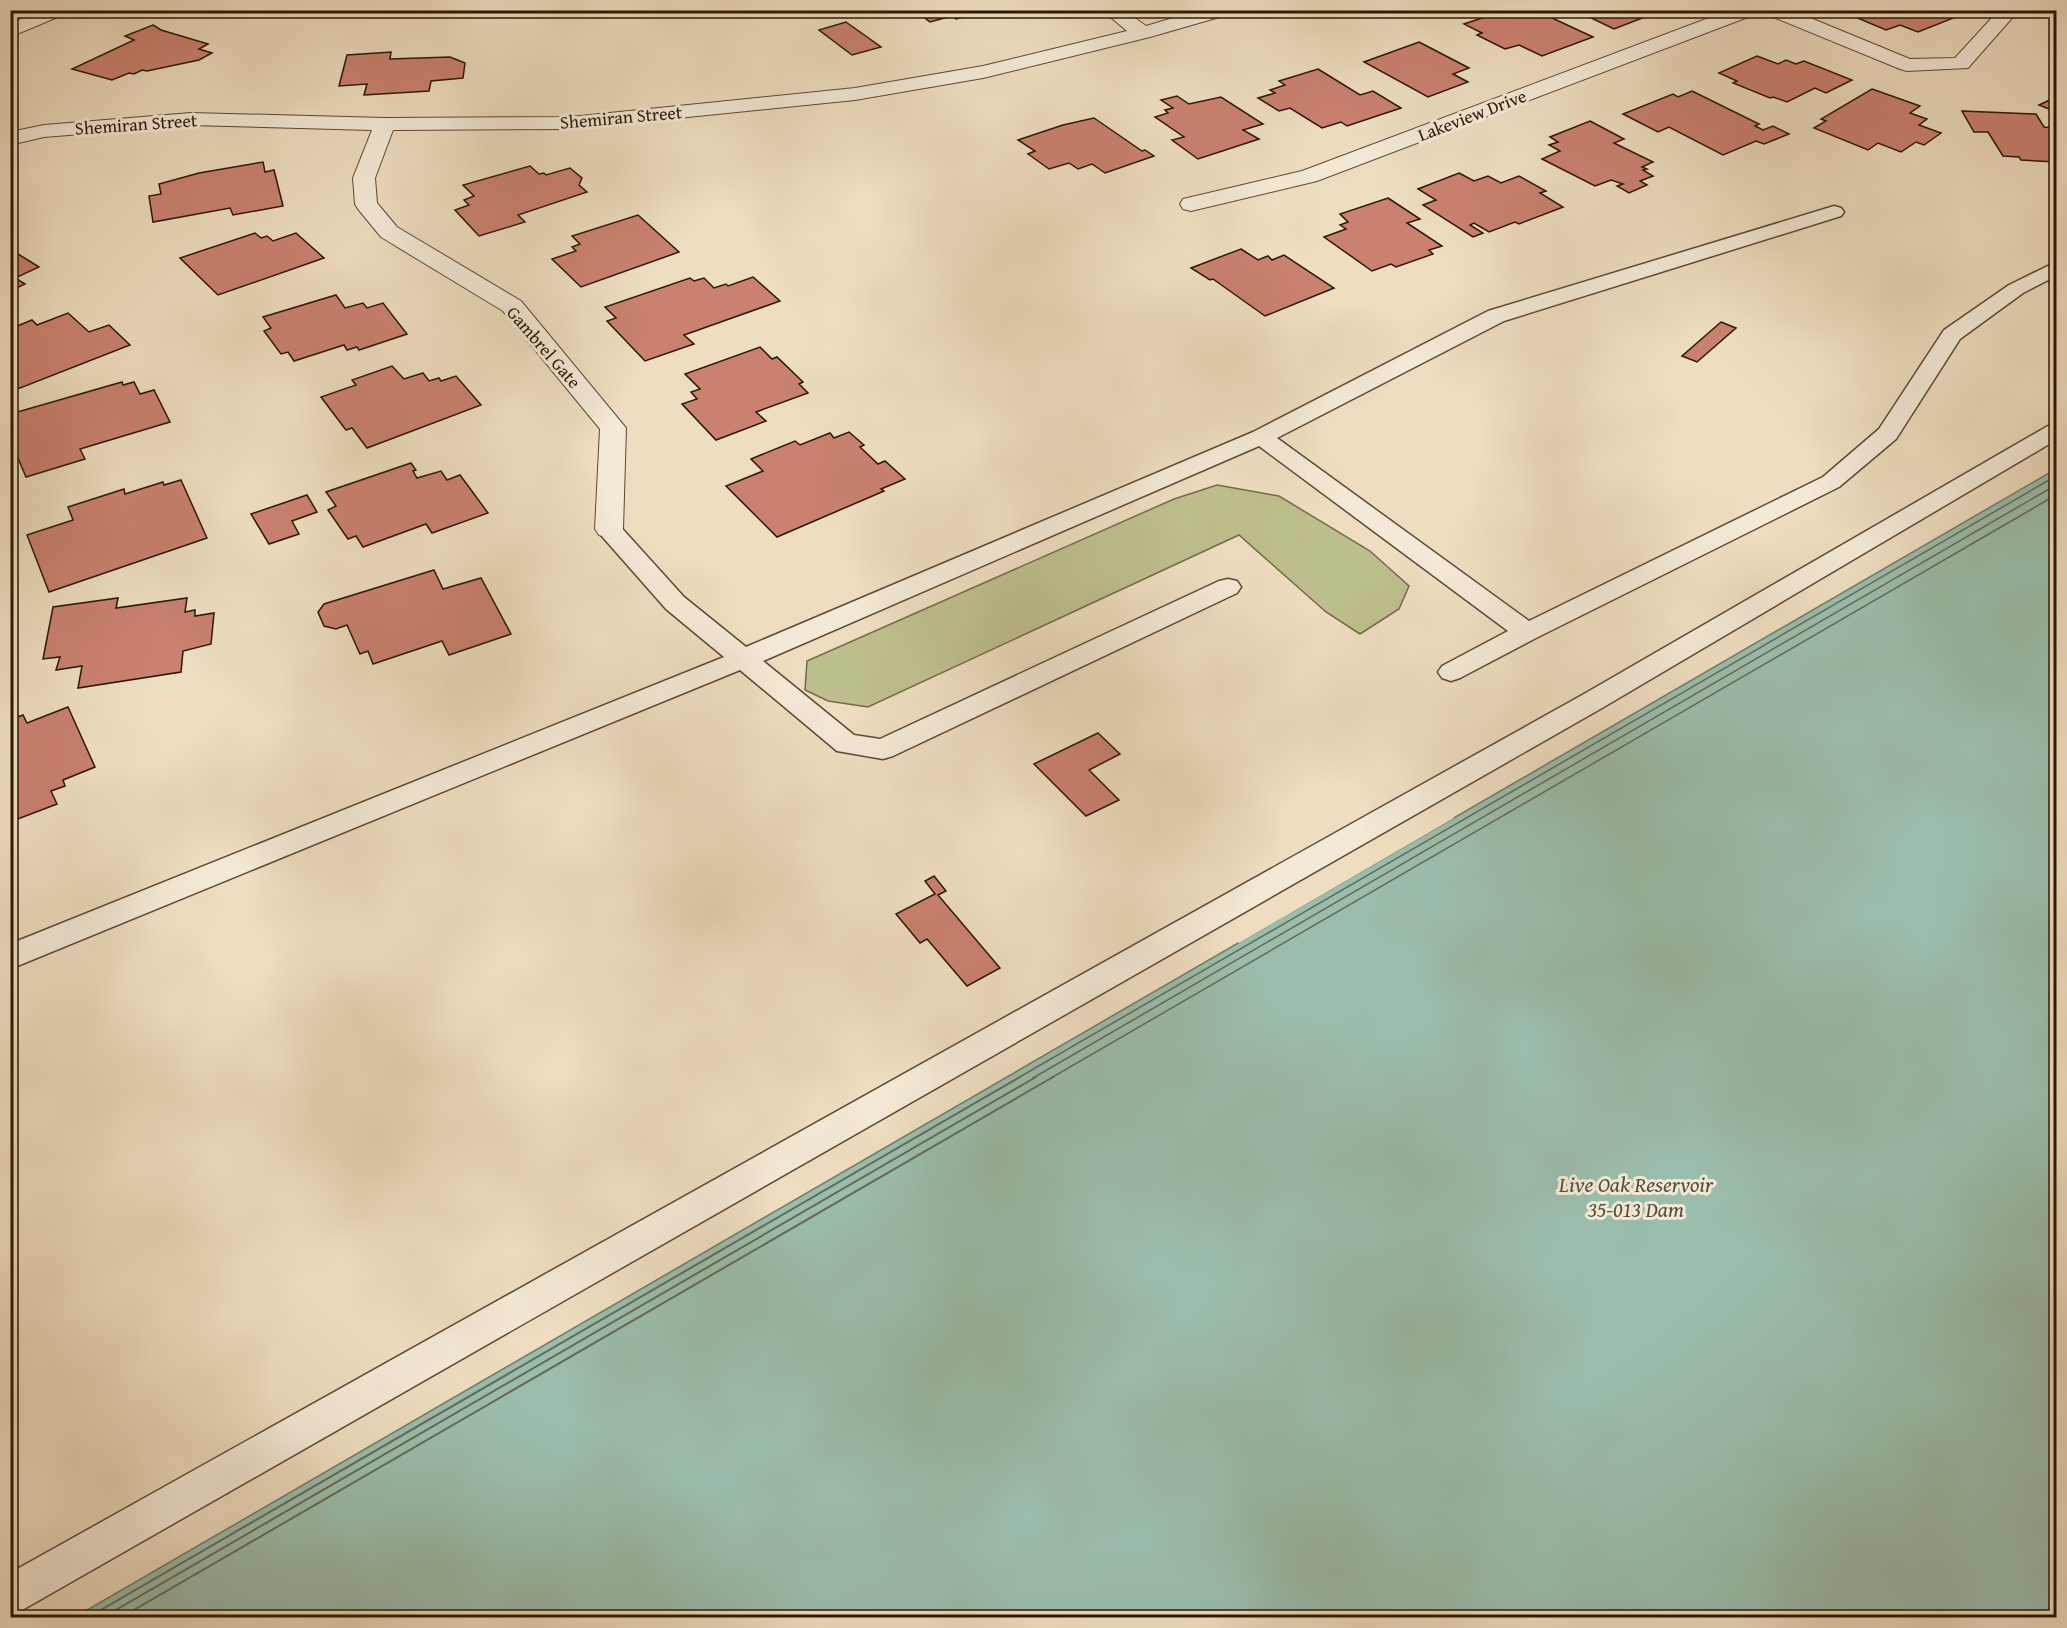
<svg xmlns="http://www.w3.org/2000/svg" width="2067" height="1628" font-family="'Gentium Book Plus',serif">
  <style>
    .green { fill: #bebf8e; stroke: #756a49; stroke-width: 1.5 }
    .water { fill: #9bbdac; stroke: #6f7a69; stroke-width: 1.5 }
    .pier { fill: #eeddc0 }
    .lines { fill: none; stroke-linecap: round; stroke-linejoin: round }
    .shore-far1 { stroke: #646a58; stroke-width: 1.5 }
    .shore { stroke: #646a58; stroke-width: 2 }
    .building { fill: #ca8170; stroke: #2c1604; stroke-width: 1.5 }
    .lane-casing { stroke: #5c4833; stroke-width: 3 }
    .street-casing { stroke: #5c4833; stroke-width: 2 }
    .lane { fill: #f4e9d6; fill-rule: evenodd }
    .street { fill: #f4e9d6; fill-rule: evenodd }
    .labels { text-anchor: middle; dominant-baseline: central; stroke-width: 6; stroke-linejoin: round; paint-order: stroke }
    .far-street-label { font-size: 18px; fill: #2c1604; stroke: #f4e9d6 }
    .water-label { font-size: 22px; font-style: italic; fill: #53503f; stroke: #f4e9d6 }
  </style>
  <rect width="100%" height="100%" fill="#eeddc0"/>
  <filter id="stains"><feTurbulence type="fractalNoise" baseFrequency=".00333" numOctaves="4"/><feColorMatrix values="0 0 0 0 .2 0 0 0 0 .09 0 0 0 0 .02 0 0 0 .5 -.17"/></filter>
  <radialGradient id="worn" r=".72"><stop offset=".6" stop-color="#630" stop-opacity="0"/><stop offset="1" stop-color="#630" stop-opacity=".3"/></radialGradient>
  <path class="green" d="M1217 485 1279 496 1370 551 1409 586 1399 609 1360 634 1326 612 1239 535 868 707 828 701 805 690 807 661 1174 499Z"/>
  <path class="water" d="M2056 469V1617H75Z"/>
  <path class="pier" d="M1451 816 1454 818 1239 943 1237 941Z"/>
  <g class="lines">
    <g class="shore-far1">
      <path d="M1018 1078 2056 476"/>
      <path d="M1033 1078 2056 485"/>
      <path d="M1051 1078 2056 495"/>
    </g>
    <g class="shore">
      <path d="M87 1618 1020 1077"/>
      <path d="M102 1618 1036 1077"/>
      <path d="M120 1618 1053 1077"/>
    </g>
  </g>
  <g class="building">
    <path d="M914 10H984L985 11 956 19 952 16 930 22Z"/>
    <path d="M1498 10H1535L1593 37 1542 56 1519 45 1505 49 1477 35 1482 33 1464 24 1500 12Z"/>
    <path d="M1592 10H1643L1650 15 1614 29 1583 14Z"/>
    <path d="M1951 10 1961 15 1918 32 1900 25 1886 30 1841 11Z"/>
    <path d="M846 22 881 47 852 55 819 30Z"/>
    <path d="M153 25 161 30 208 44 199 49 212 53 199 60 147 71 142 70 134 74 129 73 112 80 72 69 134 40 125 36Z"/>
    <path d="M1419 42 1469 68 1453 74 1468 82 1428 97 1364 62Z"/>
    <path d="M391 52 390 59 450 57 465 63 463 78 431 81 429 91 364 95 367 84 339 86 347 55Z"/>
    <path d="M1757 56 1778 64 1786 60 1796 64 1804 61 1852 80 1826 93 1815 88 1787 102 1773 97 1770 98 1733 83 1737 81 1719 73Z"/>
    <path d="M1318 69 1360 95 1373 91 1401 108 1347 126 1341 122 1322 128 1290 108 1279 111 1258 98 1275 93 1270 90 1285 85 1279 81Z"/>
    <path d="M1872 89 1920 106 1910 113 1927 119 1919 125 1941 133 1924 145 1916 142 1901 152 1878 143 1868 150 1814 128 1826 121 1821 119Z"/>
    <path d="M1692 91 1759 124 1755 126 1763 130 1773 126 1789 134 1764 144 1756 141 1723 155 1669 127 1658 132 1623 114 1673 94 1678 97Z"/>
    <path d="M1177 96 1189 104 1221 97 1263 124 1243 130 1259 139 1198 159 1172 140 1184 137 1155 117 1168 113 1165 110 1173 108 1161 100Z"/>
    <path d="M2056 97V112L2039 105Z"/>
    <path d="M1962 111 2036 114 2044 127 2056 128V162L2021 160 2019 157 2003 156 1988 132H1974Z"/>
    <path d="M1094 118 1142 151 1145 150 1154 156 1105 173 1092 164 1078 169 1069 163 1049 169 1028 154 1035 151 1018 140 1063 125Z"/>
    <path d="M1590 121 1624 139 1614 143 1653 162 1642 167 1647 169 1643 170 1653 176 1640 181 1647 185 1629 193 1617 186 1623 184 1611 180 1595 186 1542 159 1560 151 1549 145 1558 142 1550 137Z"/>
    <path d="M263 162 265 172 274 170 283 206 233 215 230 208 153 222 149 196 161 194 159 184 199 173Z"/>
    <path d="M530 166 539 174 544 173 546 175 570 168 582 178 579 185 587 192 518 215 525 222 479 236 455 210 469 205 464 200 474 196 463 185Z"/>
    <path d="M1459 173 1474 181 1488 176 1501 183 1519 176 1546 191 1540 193 1563 207 1519 224 1515 222 1489 232 1474 223 1470 225 1483 233 1473 237 1423 205 1436 200 1418 189Z"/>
    <path d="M1388 198 1420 219 1407 223 1442 246 1429 250 1433 254 1396 267 1391 264 1372 271 1324 237 1346 229 1340 225 1348 222 1340 214Z"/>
    <path d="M638 215 679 252 581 287 552 259 576 251 572 247 580 244 572 236Z"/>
    <path d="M255 233 261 238 267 236 273 241 296 233 324 258 218 295 180 258Z"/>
    <path d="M10 249 39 267 15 278 25 284 10 291Z"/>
    <path d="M1241 249 1258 260 1268 256 1272 260 1284 255 1334 288 1265 316 1213 279 1210 280 1191 268Z"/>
    <path d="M753 277 780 301 684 335 694 344 645 361 607 321 616 318 605 307 690 278 694 281 704 278 714 288 726 284 728 286Z"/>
    <path d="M336 295 345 308 363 303 367 308 383 303 407 334 359 350 357 347 347 350 344 345 294 361 288 352 281 354 264 331 271 328 263 317Z"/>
    <path d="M68 313 89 332 109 325 130 345 10 392V329L32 320 37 325Z"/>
    <path d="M1721 322 1736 328 1697 362 1682 356Z"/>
    <path d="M760 347 772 359 777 357 803 382 799 384 808 393 756 412 766 421 716 440 682 404 697 399 691 392 700 389 685 374Z"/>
    <path d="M392 366 404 379 423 373 429 381 439 378 441 381 456 376 481 405 367 448 352 428 346 430 321 397 356 385 352 380Z"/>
    <path d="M122 382 123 385 134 382 140 394 154 390 170 422 80 449 85 459 26 477 10 439V429L17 427 13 417H16L14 413Z"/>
    <path d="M849 432 864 445 860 447 878 464 885 461 905 479 881 489 884 491 777 537 726 486 763 471 751 459 795 441 800 445 830 433 834 438Z"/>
    <path d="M411 463 416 470 413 471 417 478 441 471 447 480 460 475 488 513 432 533 426 524 363 547 356 536 348 539 328 510 336 506 326 492Z"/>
    <path d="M181 480 207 538 49 592 27 535 73 520 68 507 124 489 125 494 163 482 164 485Z"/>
    <path d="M307 495 317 512 292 521 299 534 269 544 251 514Z"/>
    <path d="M434 570 443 589 481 578 511 634 449 655 442 641 373 664 368 651 360 654 347 625 336 629 324 626 318 612 324 604Z"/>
    <path d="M118 598 116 608 187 598 185 612 195 610V616L214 613 211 644 183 651 181 672 78 688 82 666 56 670 60 657 43 659 53 607Z"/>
    <path d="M68 707 95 767 63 780 65 786 51 791 57 804 10 822V720L23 715 27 723Z"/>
    <path d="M1098 733 1120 754 1089 770 1119 800 1086 816 1034 764Z"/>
    <path d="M934 876 946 891 938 895 1000 968 967 986 927 939 920 943 896 914 935 894 925 881Z"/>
  </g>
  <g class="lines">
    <g class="lane-casing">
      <g id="lane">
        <path d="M1834 206 1841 208 1844 212 1841 216 1504 321 1277 438 1529 621 1823 477 1879 429 1944 330 2009 285 2056 262V276L2023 293 1960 339 1896 439 1839 487 1536 638 1460 678 1451 681 1442 678 1438 672 1442 666 1508 631 1259 446 763 661 854 735 880 739 1219 581 1228 579 1237 581 1241 587 1237 593 893 756 883 759 837 751 740 670 10 969V944L724 657 666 609 600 534 597 529 600 524 609 521 618 524 684 597 746 647 1253 432 1488 311Z"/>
        <path d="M2056 424V440L1602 708 24 1609 10 1615V1573L1584 694 2048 426Z"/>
      </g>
    </g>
    <g class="street-casing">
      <g id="street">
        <path d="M41 10H67L65 14 10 37V24Z"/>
        <path d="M1102 10H1124L1146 26 1200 10H1232L1230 14 1150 37 983 78 855 100 570 129 393 130 375 178 377 203 397 227 521 301 626 428 623 529 619 535 609 538 599 535 595 529 600 429 503 311 381 237 358 209 355 204 353 178 372 130 191 125 44 137 10 145V132L44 125 191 113 385 118 570 117 855 88 983 66 1127 31Z"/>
        <path d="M1730 10H1758L1756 14 1317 181 1191 211 1183 209 1180 204 1183 199 1302 171Z"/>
        <path d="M1764 10H1791L1910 59 1955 58 1999 10H2019L1968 68 1907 71 1900 69 1766 14Z"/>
      </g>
    </g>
    <use href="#lane" class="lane"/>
    <use href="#street" class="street"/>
  </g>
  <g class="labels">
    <g class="far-street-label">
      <text transform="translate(1472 115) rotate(-21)">Lakeview Drive</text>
      <text transform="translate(621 117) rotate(-5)">Shemiran Street</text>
      <text transform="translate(136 124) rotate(-4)">Shemiran Street</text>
      <text transform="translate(544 347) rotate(49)">Gambrel Gate</text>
    </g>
    <g class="water-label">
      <text x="1636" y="1184">Live Oak Reservoir<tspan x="1636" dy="25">35-013 Dam</tspan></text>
    </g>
  </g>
  <rect width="2067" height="1628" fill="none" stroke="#eeddc0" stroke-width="36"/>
  <rect x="12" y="12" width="2043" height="1604" fill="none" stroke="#2c1604" stroke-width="3"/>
  <rect x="18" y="18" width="2031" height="1592" fill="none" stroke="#2c1604" stroke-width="1.5"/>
  <rect width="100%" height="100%" filter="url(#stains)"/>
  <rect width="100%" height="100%" fill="url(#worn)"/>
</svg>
